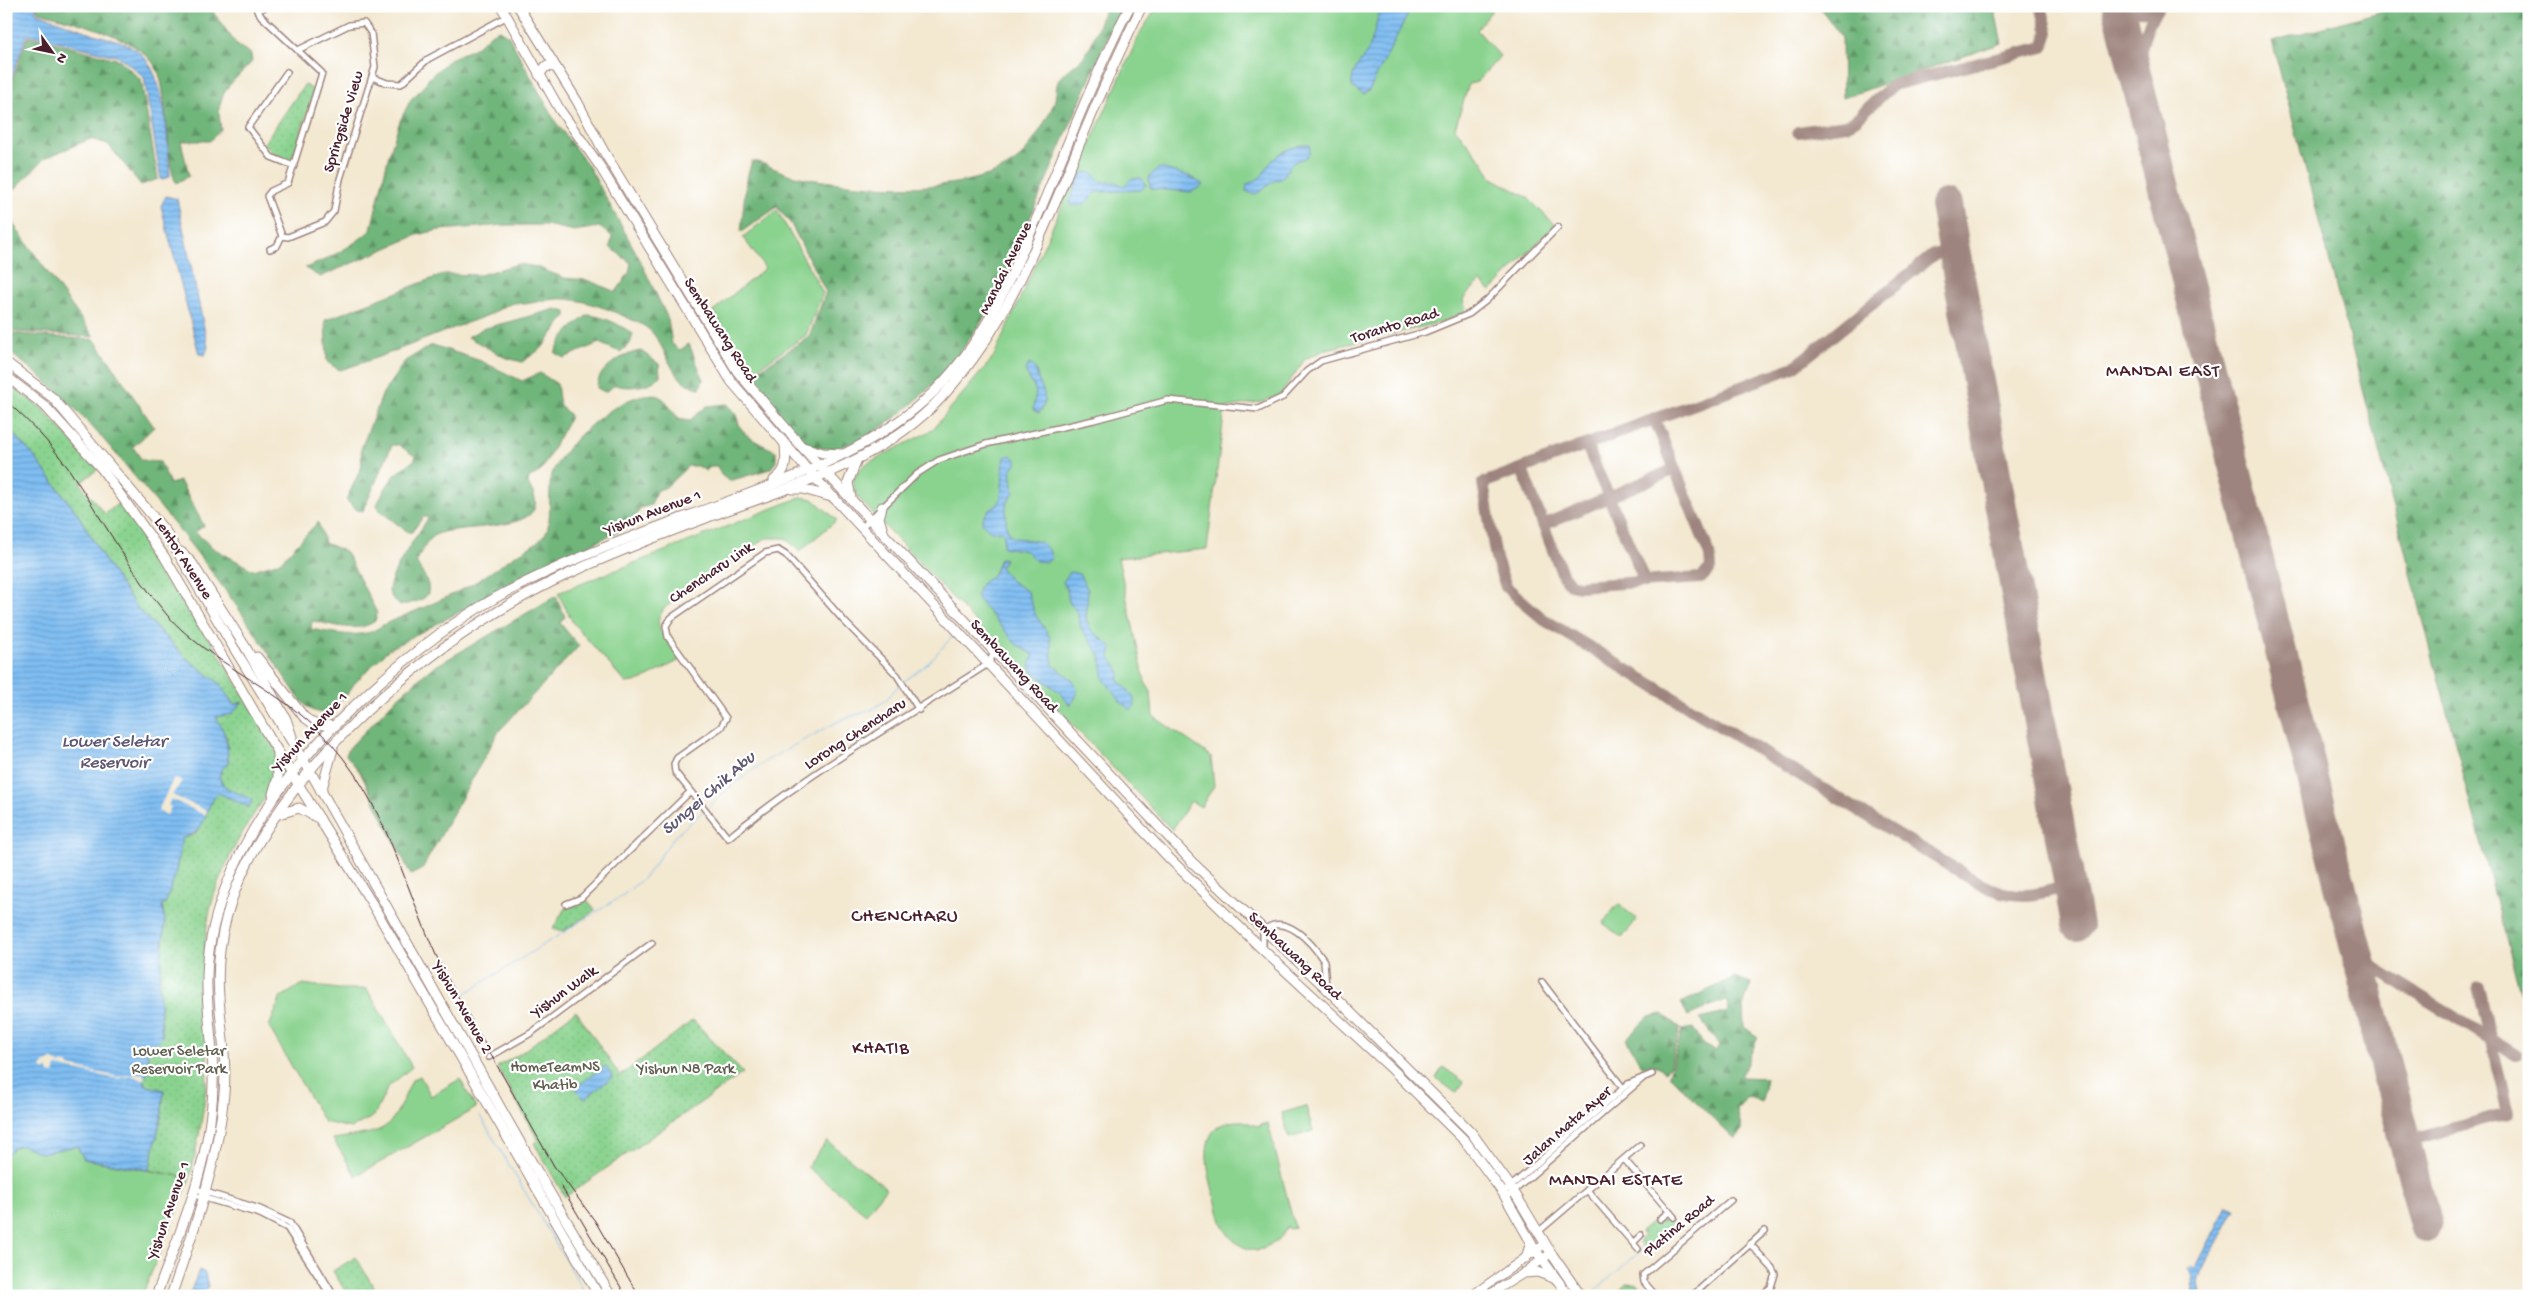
<svg xmlns="http://www.w3.org/2000/svg" width="2535" height="1302" font-family="'Gochi Hand',sans-serif">
  <style>
    .green { fill: #8ad38f; stroke: #6a795d }
    .forest { fill: url(#forest-firs); stroke: #5c6a52 }
    .park { fill: url(#park-dots); stroke: #6a795d }
    .water { fill: url(#water-rules); stroke: #646e8f }
    .pier { fill: #f3e8d0 }
    .lines { fill: none; stroke-linecap: round; stroke-linejoin: round }
    .stream { stroke: #7fbef3; stroke-width: 1 }
    .taxiway { stroke: #9e847e; stroke-width: 12 }
    .runway { stroke: #9e847e; stroke-width: 32 }
    .minor-casing { stroke: #9e847e; stroke-width: 8 }
    .secondary-casing { stroke: #9e847e; stroke-width: 10 }
    .primary-casing { stroke: #9e847e; stroke-width: 11 }
    .minor { stroke: #fff; stroke-width: 5 }
    .secondary { stroke: #fff; stroke-width: 8 }
    .primary { stroke: #fff; stroke-width: 9 }
    .rail { stroke: #4a1f2b; stroke-width: 1 }
    .labels { text-anchor: middle; dominant-baseline: central; stroke-width: 4.5; stroke-linejoin: round; paint-order: stroke }
    .street-label { font-size: 16px; fill: #4a1f2b; stroke: #fff }
    .park-label { font-size: 16px; fill: #605e4e; stroke: #fff }
    .neighbourhood-label { font-size: 18px; letter-spacing: 1px; fill: #4a1f2b; stroke: #fff }
    .water-label { font-size: 18px; font-style: italic; fill: #5d5771; stroke: #fff }
    .quarter-label { font-size: 19px; letter-spacing: 1px; fill: #4a1f2b; stroke: #fff }
  </style>
  <defs>
    <pattern id="forest-firs" width="22" height="20" patternUnits="userSpaceOnUse" patternTransform="scale(1.25)"><rect width="22" height="20" fill="#6fb57a"/><path d="M5 1l3.5 6h-7zM16 11l3.5 6h-7z" fill="#5d9364"/></pattern>
    <pattern id="park-dots" width="8" height="8" patternUnits="userSpaceOnUse" patternTransform="scale(1.25)"><rect width="8" height="8" fill="#8ad38f"/><path d="M2 2h.1M6 6h.1" fill="none" stroke="#79b57c" stroke-width="1.8" stroke-linecap="round"/></pattern>
    <pattern id="water-rules" width="6" height="5" patternUnits="userSpaceOnUse" patternTransform="scale(1.25)"><rect width="6" height="5" fill="#7fbef3"/><path d="M0 2.5h6" fill="none" stroke="#6a9ac5"/></pattern>
  </defs>
  <rect width="100%" height="100%" fill="#fff"/>
  <filter id="ink" filterUnits="userSpaceOnUse"><feTurbulence type="fractalNoise" baseFrequency=".02" numOctaves="2"/><feDisplacementMap in="SourceGraphic" scale="10" xChannelSelector="R" yChannelSelector="G"/><feConvolveMatrix kernelMatrix="1 2 1 2 8 2 1 2 1" color-interpolation-filters="sRGB"/></filter>
  <filter id="wash" filterUnits="userSpaceOnUse"><feTurbulence type="fractalNoise" baseFrequency=".0096" numOctaves="4" result="noise"/><feDisplacementMap in="SourceGraphic" scale="20" xChannelSelector="R" yChannelSelector="G"/><feGaussianBlur stdDeviation="1.12" result="paint"/><feColorMatrix in="noise" values="0 0 0 0 0 0 0 0 0 0 0 0 0 0 0 0 0 1.4 0 .05"/><feComposite in="paint" operator="in"/></filter>
  <g filter="url(#wash)">
    <rect width="100%" height="100%" fill="#f3e8d0"/>
    <g class="green">
      <path d="M1158 6H1495L1477 30 1500 56 1477 82 1469 84 1455 128 1483 162 1492 178 1527 197 1555 225 1491 291 1480 281 1463 299 1466 311 1442 322 1327 349 1305 359 1281 394 1265 401 1225 408 1207 549 1118 558 1145 682 1151 692 1153 716 1211 756 1214 786 1201 807 1191 801 1172 830 861 501C850 487 851 477 864 465L932 430 993 358 1141 31Z"/>
      <path d="M777 210 823 293 806 335 752 372 713 311 765 268 743 237Z"/>
      <path d="M801 497 813 499 837 520 800 551 785 538H766L664 608 658 620 660 630 680 660 640 681 626 683 573 623 558 593Z"/>
      <path d="M1618 904 1637 919 1622 938 1603 923Z"/>
      <path d="M303 984 338 989H367L412 1067 388 1087 374 1116 351 1128 324 1122 269 1027 281 997Z"/>
      <path d="M1443 1067 1464 1082 1456 1093 1436 1078Z"/>
      <path d="M420 1076 431 1096 460 1079 476 1108 356 1176 333 1139C391 1130 388 1134 412 1080Z"/>
      <path d="M1306 1106 1313 1131 1289 1138 1282 1113Z"/>
      <path d="M1243 1121 1260 1127V1125L1268 1123 1295 1228 1288 1229 1287 1227 1278 1241 1257 1251C1245 1249 1235 1244 1228 1234 1220 1224 1218 1210 1215 1198 1207 1169 1193 1119 1243 1121Z"/>
      <path d="M827 1141 886 1188 866 1214 807 1167Z"/>
      <path d="M21 1144 41 1153 77 1145 84 1159 190 1178 142 1296H6V1156L13 1148Z"/>
    </g>
    <g class="forest">
      <path d="M38 6H217L213 12 237 45 251 54 252 62C230 85 214 93 221 129L210 141H181L189 176 176 183C168 166 170 145 167 127 165 110 164 90 159 74 146 36 71 22 37 11Z"/>
      <path d="M1106 6H1126L1110 32 993 304C979 326 965 347 949 367 925 396 850 465 810 445 796 438 757 391 748 377L809 337 826 292 791 224 777 207 741 232 746 181 752 161C767 163 780 173 795 176 852 188 968 198 1017 160 1029 151 1048 118 1054 103 1057 96 1055 84 1060 78 1066 69 1079 64 1085 55 1095 42 1099 21 1106 6Z"/>
      <path d="M1819 6H1994L2002 43 1843 98 1842 38Z"/>
      <path d="M2401 6H2529V1026L2272 41Z"/>
      <path d="M499 30 508 35 555 121 589 167 638 256 668 319 672 344 680 350 689 344 703 379 700 388C665 383 669 338 641 324 617 313 593 301 566 299 552 298 539 302 525 304 521 304 517 302 514 303 504 305 495 313 486 316 437 333 390 355 340 370L331 365 327 360 325 320 444 274 480 275 518 264 537 267 564 278 587 280 616 292 629 273 631 263 610 247 612 236 599 227 574 231 546 225H505L439 230 417 235 320 277 305 268C323 262 359 243 371 229L389 155 400 121 411 99 421 90 429 78 450 59 475 48 492 33Z"/>
      <path d="M28 36 120 60 141 80 158 179 141 185 108 144 90 139 45 158 6 198V97Z"/>
      <path d="M6 214 94 337 6 331Z"/>
      <path d="M556 309 566 312V316L542 348 522 362 504 357 468 337 482 329Z"/>
      <path d="M588 315C603 316 621 325 633 334L630 344 620 352 599 343 564 358 555 353C561 336 573 326 588 315Z"/>
      <path d="M6 333 95 340 154 427 133 447 142 460 160 462 170 484 180 481 204 526 195 532 213 548 253 570 280 562 318 522 325 543 346 552 377 613 375 621C357 634 333 624 312 621L311 629C329 632 348 637 367 633 374 632 380 626 387 623 412 612 439 602 463 589 481 580 498 567 514 556 524 550 538 544 545 534 553 522 547 490 552 474 562 445 614 400 644 395 674 391 666 419 689 421L707 406 727 404C736 411 736 415 739 424 743 437 765 446 776 451V462L770 469 729 481 721 475 717 466H711L706 471 698 466H688L666 487 656 491 651 505 640 508 633 524 533 573 389 649 354 684 346 696 321 713 311 710 301 701C276 666 254 629 228 594 199 554 168 516 136 478 97 430 57 386 6 350Z"/>
      <path d="M430 346H436L481 361 522 381 540 373 557 384 560 406 569 414 570 417 541 471 529 478 528 484C565 538 452 521 434 536 426 542 421 553 416 561 421 572 436 589 424 598 417 603 407 603 400 606 396 602 389 596 389 590 390 572 419 533 429 517H423L412 532H408L380 511 377 505C383 492 389 480 400 470 406 465 412 464 416 457L399 445H392L363 511 357 510 346 500 362 466 361 449 383 393 405 361Z"/>
      <path d="M641 351 659 364 660 376C651 387 628 389 615 385L605 392 597 388C596 369 624 353 641 351Z"/>
      <path d="M556 596 565 617 560 623 579 646 499 731 422 869 411 875 360 772 346 755 349 748 395 700 429 670Z"/>
      <path d="M1735 977 1751 983 1743 1007 1744 1027 1758 1037 1741 1077 1766 1078 1762 1102 1747 1096 1737 1110 1742 1130 1734 1139 1669 1075 1682 1030 1680 1029 1670 1066 1665 1072 1658 1066H1642L1626 1039 1648 1017 1663 1014 1682 1030 1693 1028 1705 1046 1716 1051 1719 1045 1700 1019 1728 1012 1727 999 1688 1016 1681 1003Z"/>
    </g>
    <g class="park">
      <path d="M305 84 314 91 292 161 275 156 264 143Z"/>
      <path d="M6 382 42 408 98 469 80 483 105 514 120 502C180 588 234 677 287 768 253 811 215 870 207 926 201 971 208 1017 207 1062 207 1102 198 1140 190 1178L149 1170 161 1118 164 1090 147 1086 143 1080 150 1063 147 1055 150 1049 162 1037 159 985 165 921 162 904 175 876 182 838 194 835C208 818 206 801 225 787L219 777 222 769 228 763 227 739 216 717 233 710 242 702 234 705 219 683 186 658 137 608 110 569 77 513 33 455 6 427Z"/>
      <path d="M585 898 595 910 564 931 553 929 565 908 573 906Z"/>
      <path d="M576 1011 620 1076 693 1020 743 1073 565 1197 534 1143 538 1140 497 1067 521 1053Z"/>
      <path d="M1657 1218 1660 1222 1669 1219 1673 1223 1644 1249 1640 1245V1239L1644 1236 1640 1232Z"/>
      <path d="M356 1257 379 1296H348L333 1271Z"/>
      <path d="M1626 1283 1638 1284 1648 1296H1626L1620 1289Z"/>
    </g>
    <g class="water">
      <path d="M9 6H37L35 12C56 20 76 28 97 35 111 39 124 41 136 50 168 72 167 141 170 176L161 180 144 77 120 57 27 34 6 93V13Z"/>
      <path d="M1379 6H1412L1369 91 1363 94 1352 87C1351 70 1359 65 1367 52 1372 43 1379 17 1379 6Z"/>
      <path d="M1302 145H1309C1314 161 1297 157 1290 166 1287 171 1285 175 1281 179 1267 180 1261 201 1246 191L1247 184C1267 178 1263 168 1276 157 1284 150 1293 148 1302 145Z"/>
      <path d="M1161 168 1189 176 1204 185 1191 192 1153 189 1150 187 1149 177 1156 170Z"/>
      <path d="M1086 172 1093 173 1101 182H1115L1124 186 1131 179 1141 178 1146 185 1141 190 1097 192 1083 205 1071 206 1069 202 1080 176Z"/>
      <path d="M166 196 177 199 208 347 205 355 199 354 161 206Z"/>
      <path d="M1029 364C1038 368 1036 374 1039 382 1045 393 1048 402 1039 413L1033 410 1036 391 1025 371Z"/>
      <path d="M6 427 33 455 77 513 110 569 137 608 186 658 219 683 234 705 242 702 232 714 216 717C226 733 228 745 228 763L222 769 219 777 225 787 252 800 249 807 218 793C202 810 209 832 182 838L175 876 165 904 162 905 165 921 159 985 162 1037 150 1049 147 1055C151 1064 149 1072 143 1080L147 1086 164 1090 161 1118 149 1170 84 1159 77 1146 41 1153 21 1145 13 1148 6 1156Z"/>
      <path d="M1011 455 1016 459V464L1011 470 1014 492 1006 505C1007 515 1004 529 1012 537L1041 542 1049 550 1052 558 1047 562 1036 561 1026 551 1003 547 1004 534 1002 531 991 532 982 523C984 510 993 510 999 503 1003 497 1002 467 1005 457Z"/>
      <path d="M1000 558 1005 559 1000 567 1010 580 1028 592 1035 614 1050 637 1053 665C1066 676 1089 685 1070 705L1059 692 1032 671 1030 662 1034 655 1016 644 976 597 981 584 994 574Z"/>
      <path d="M1070 572 1079 574 1088 590 1086 619 1091 630 1112 647 1110 657 1120 672 1118 679 1133 696 1135 705 1131 710 1121 702 1104 679 1100 655 1081 628 1077 612 1069 602 1067 590 1063 582Z"/>
      <path d="M605 1066 613 1077 584 1099 575 1088Z"/>
      <path d="M2227 1206 2235 1209 2204 1267 2199 1281 2201 1296H2194L2193 1276 2187 1269 2192 1266 2195 1269Z"/>
      <path d="M199 1270 205 1273 208 1286 201 1296H189Z"/>
    </g>
    <g class="pier">
      <path d="M174 778 182 781 172 795 207 811 205 815 171 799 168 805 171 807 167 815 158 811Z"/>
      <path d="M52 1059 60 1064 68 1063V1066L118 1077 142 1073 145 1077 143 1080 133 1076 118 1079 56 1066 54 1074 49 1073 47 1068 44 1071 41 1068 45 1063Z"/>
    </g>
    <g class="lines">
      <g class="stream">
        <path d="M903 682 926 665 954 635"/>
        <path d="M706 809 736 782 769 759 841 720 873 709 886 700 900 684"/>
        <path d="M461 996 622 896 645 877 674 837 703 811"/>
        <path d="M480 1116 587 1296"/>
        <path d="M1592 1293 1642 1250"/>
      </g>
      <g class="taxiway">
        <path d="M2125 6C2136 13 2148 13 2158 6"/>
        <path d="M2140 95C2138 59 2139 39 2158 7"/>
        <path d="M1798 132 1846 125 1855 120 1893 85 2043 47 2048 32 2041 6"/>
        <path d="M1954 249 1933 255 1794 367 1483 483 1496 559 1506 587 1543 619 1980 884C2012 900 2036 897 2069 885"/>
        <path d="M1587 446 1645 582"/>
        <path d="M1522 470 1563 576 1570 584 1579 586 1701 578 1711 568 1710 555 1654 418"/>
        <path d="M1543 525 1675 469"/>
        <path d="M2359 958 2516 1055"/>
        <path d="M2405 1142 2508 1113 2478 986"/>
      </g>
      <g class="runway">
        <path d="M2118 6 2426 1226"/>
        <path d="M1946 205 2077 925"/>
      </g>
    </g>
  </g>
  <g filter="url(#ink)">
    <g class="lines">
      <g class="minor-casing">
        <g id="minor">
          <path d="M255 6 261 16 322 73 288 183 271 191 267 196 282 236"/>
          <path d="M376 9 385 6"/>
          <path d="M257 11 267 6"/>
          <path d="M287 72 248 127 271 157 294 166"/>
          <path d="M372 77 387 83 401 84 428 59 506 17"/>
          <path d="M282 236 288 237 325 222 334 211 340 179 375 67 371 33 364 23 349 25 298 50"/>
          <path d="M270 249 277 246 282 236"/>
          <path d="M862 527 917 474 939 460 986 444 1094 420 1168 400 1258 409 1283 397 1307 371 1321 361 1425 332 1469 314 1487 300 1558 227"/>
          <path d="M919 710 897 675 844 621 786 555 778 550 765 553 671 618 666 626 668 637 726 718 721 727 677 758 674 764 675 772 728 838C807 773 899 722 985 666L989 663 994 652"/>
          <path d="M566 904 581 898 690 792"/>
          <path d="M1263 950V931C1285 911 1312 943 1324 961L1326 988"/>
          <path d="M1542 982 1623 1088"/>
          <path d="M489 1057 531 1033 652 943"/>
          <path d="M1624 1159 1674 1217"/>
          <path d="M196 1189 260 1209 290 1223 334 1296"/>
          <path d="M1587 1190 1638 1249"/>
          <path d="M1503 1193 1628 1084 1652 1074"/>
          <path d="M194 1195 260 1214 287 1228 329 1293"/>
          <path d="M1506 1198 1643 1078"/>
          <path d="M1660 1219 1669 1212"/>
          <path d="M1538 1232 1640 1145"/>
          <path d="M1633 1243 1641 1235"/>
          <path d="M1750 1244 1772 1268 1775 1274 1771 1287 1761 1296"/>
          <path d="M1656 1296 1644 1282 1643 1275 1731 1200"/>
          <path d="M1692 1296 1765 1231"/>
        </g>
      </g>
      <g class="secondary-casing">
        <g id="secondary">
          <path d="M1471 1296 1545 1244"/>
          <path d="M1487 1296 1524 1273 1551 1253"/>
        </g>
      </g>
      <g class="primary-casing">
        <g id="primary">
          <path d="M501 6 560 110 599 165 731 381 804 466 1168 857 1263 950 1393 1070 1465 1141 1503 1193 1536 1251 1569 1296"/>
          <path d="M518 6 577 101 603 150 737 371 801 446 1192 862 1326 988 1471 1132 1511 1187 1551 1253 1581 1296"/>
          <path d="M539 75 546 66 555 67"/>
          <path d="M6 362 53 398 166 532 229 640 310 771 521 1144 611 1296"/>
          <path d="M6 376 45 406 102 469 164 556 269 737 371 902 599 1296"/>
          <path d="M803 447 823 453 842 454"/>
          <path d="M774 480C788 471 786 460 785 445"/>
          <path d="M792 489H803L835 498"/>
          <path d="M851 498 848 483 857 459"/>
          <path d="M882 507 879 518 883 531"/>
          <path d="M181 552 192 563 246 648 286 719 292 737"/>
          <path d="M257 657 304 717 314 724 335 726"/>
          <path d="M321 792 333 749"/>
          <path d="M273 794 278 777V753"/>
          <path d="M279 814 299 808 320 819"/>
          <path d="M1526 1258 1531 1242"/>
          <path d="M1524 1273 1538 1272 1556 1279"/>
          <path d="M156 1296C182 1227 211 1160 213 1086 214 1054 208 1021 207 989 205 922 234 856 271 802 322 727 418 641 497 597 556 565 620 541 682 518 766 487 858 460 925 400 983 348 1012 277 1042 206 1070 139 1096 71 1130 6"/>
          <path d="M171 1296C194 1230 218 1164 224 1093 227 1061 221 1029 219 997 215 947 228 898 252 854 318 735 446 631 568 574 613 553 660 535 706 518 784 489 871 466 932 407 995 345 1030 262 1064 182 1088 122 1113 64 1142 6"/>
        </g>
      </g>
      <use href="#minor" class="minor"/>
      <use href="#secondary" class="secondary"/>
      <use href="#primary" class="primary"/>
      <g class="rail">
        <path d="M6 401C29 421 50 443 68 468 101 516 129 570 167 615 211 664 274 686 320 732 388 799 403 889 444 972L554 1166 595 1221 639 1296"/>
        <path d="M561 1186 626 1296"/>
      </g>
    </g>
  </g>
  <g class="labels">
    <g class="street-label">
      <text transform="translate(345 122) rotate(-73)">Springside View</text>
      <text transform="translate(1007 269) rotate(-64)">Mandai Avenue</text>
      <text transform="translate(1395 327) rotate(-17)">Toranto Road</text>
      <text transform="translate(719 331) rotate(57)">Sembawang Road</text>
      <text transform="translate(653 514) rotate(-21)">Yishun Avenue 1</text>
      <text transform="translate(182 559) rotate(57)">Lentor Avenue</text>
      <text transform="translate(712 574) rotate(-34)">Chencharu Link</text>
      <text transform="translate(1013 667) rotate(47)">Sembawang Road</text>
      <text transform="translate(311 733) rotate(-47)">Yishun Avenue 1</text>
      <text transform="translate(856 735) rotate(-33)">Lorong Chencharu</text>
      <text transform="translate(1294 957) rotate(43)">Sembawang Road</text>
      <text transform="translate(565 993) rotate(-36)">Yishun Walk</text>
      <text transform="translate(461 1008) rotate(60)">Yishun Avenue 2</text>
      <text transform="translate(1568 1127) rotate(-41)">Jalan Mata Ayer</text>
      <text transform="translate(170 1211) rotate(-71)">Yishun Avenue 1</text>
      <text transform="translate(1680 1227) rotate(-40)">Platina Road</text>
    </g>
    <g class="park-label">
      <text x="179" y="1052">Lower Seletar<tspan x="179" dy="18">Reservoir Park</tspan></text>
      <text x="555" y="1068">HomeTeamNS<tspan x="555" dy="18">Khatib</tspan></text>
      <text x="686" y="1070">Yishun N8 Park</text>
    </g>
    <g class="neighbourhood-label">
      <text x="2163" y="372">MANDAI EAST</text>
      <text x="881" y="1049">KHATIB</text>
      <text x="1616" y="1181">MANDAI ESTATE</text>
    </g>
    <g class="water-label">
      <text x="114" y="742">Lower Seletar<tspan x="114" dy="21">Reservoir</tspan></text>
      <text transform="translate(709 794) rotate(-41)">Sungei Chik Abu</text>
    </g>
    <g class="quarter-label">
      <text x="905" y="917">CHENCHARU</text>
    </g>
  </g>
  <rect width="2535" height="1302" fill="none" stroke="#fff" stroke-width="25"/>
  <g transform="translate(52 52) rotate(123)" stroke="#ffffff" stroke-width="4" paint-order="stroke">
  <path d="M0-4L9 19L0 12L-9 19Z" fill="#4a1f2b"/>
  <text y="-8" font-size="14" font-weight="bold" text-anchor="middle" fill="#4a1f2b">N</text>
  </g>
</svg>
